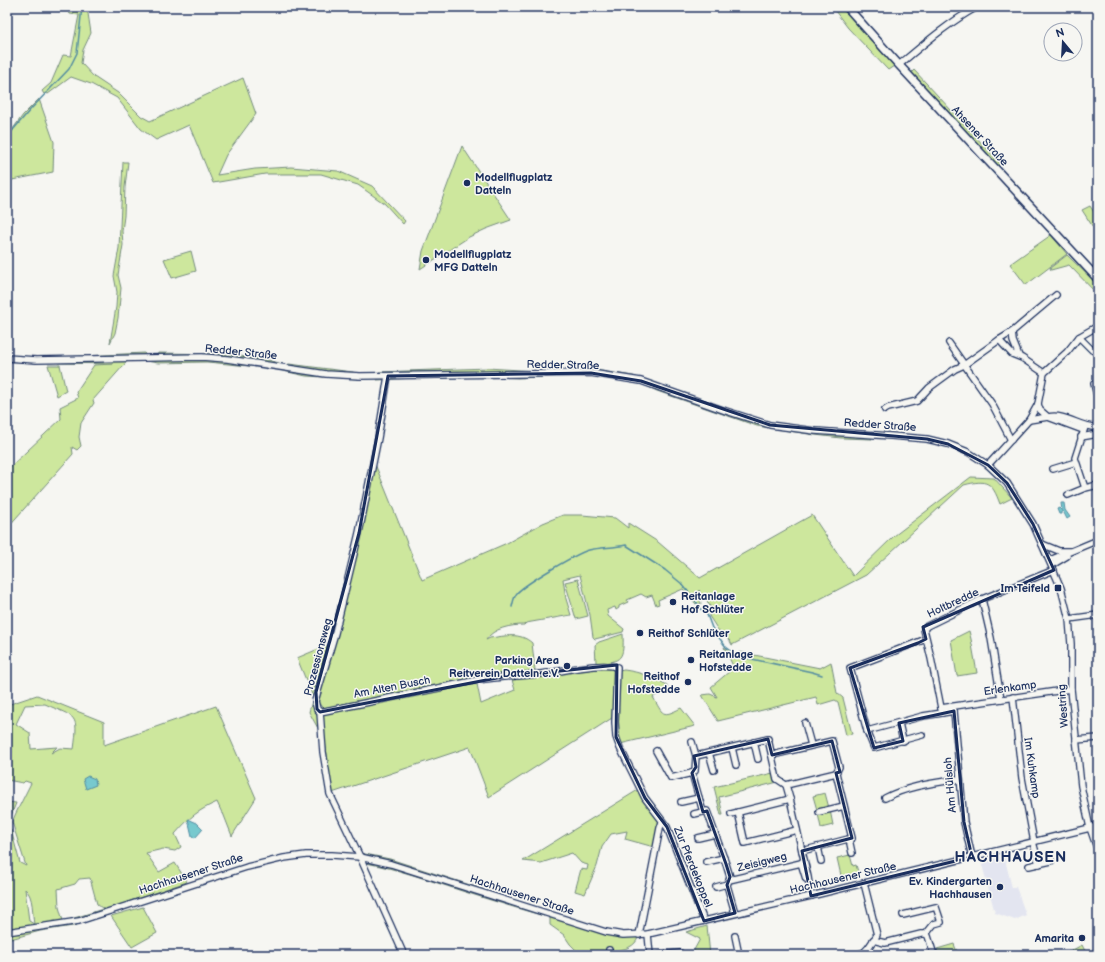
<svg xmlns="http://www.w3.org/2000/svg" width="1105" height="962" font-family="'Balsamiq Sans',sans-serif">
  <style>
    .built { fill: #e3e5f0 }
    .green { fill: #cde79d; stroke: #748b7e; fill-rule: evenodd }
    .water { fill: #77c9ce; stroke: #528ba1 }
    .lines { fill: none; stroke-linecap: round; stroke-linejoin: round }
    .stream { stroke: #528ba1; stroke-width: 1.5 }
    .minor-casing { stroke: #1b2f5e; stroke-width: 8 }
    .major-casing { stroke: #1b2f5e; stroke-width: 10 }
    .minor { stroke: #f6f6f2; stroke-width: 5.5 }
    .major { stroke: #f6f6f2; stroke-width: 7 }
    .marked { fill: none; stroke: #1b2f5e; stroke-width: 3; stroke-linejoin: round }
    .poi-dot { fill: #1b2f5e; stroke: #f6f6f2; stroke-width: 1.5 }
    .labels { text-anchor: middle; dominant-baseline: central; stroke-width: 3; stroke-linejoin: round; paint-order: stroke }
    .street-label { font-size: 11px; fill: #1b2f5e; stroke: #f6f6f2 }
    .poi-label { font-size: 11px; font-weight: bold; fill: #1b2f5e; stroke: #f6f6f2; text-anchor: start }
    .district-label { font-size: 15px; font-weight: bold; letter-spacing: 1px; fill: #1b2f5e; stroke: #f6f6f2 }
  </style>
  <rect width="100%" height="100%" fill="#f6f6f2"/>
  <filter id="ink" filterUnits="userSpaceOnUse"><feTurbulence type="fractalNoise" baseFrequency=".025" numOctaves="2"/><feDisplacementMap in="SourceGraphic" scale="8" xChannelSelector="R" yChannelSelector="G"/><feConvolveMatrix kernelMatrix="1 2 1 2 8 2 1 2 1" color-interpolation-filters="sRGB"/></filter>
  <g filter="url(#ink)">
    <path class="built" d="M1004 855 1012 888 1016 887 1026 915 1015 920 995 913 981 861Z"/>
    <g class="green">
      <path d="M66 7H87L91 33 83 50 81 63 94 77 118 93 141 116 150 121 243 78 256 114 226 155 217 175 255 169 291 167 338 171 372 186 405 221 403 224 385 204 358 185 321 174H265L213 183 189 125 156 140 141 129 117 98 91 84 71 77 48 94 46 93 44 94 42 91 51 83 63 55 71 56 79 15 70 14Z"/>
      <path d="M832 7H841L894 66 888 70 848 28Z"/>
      <path d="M914 70 1000 163V165H996L911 73Z"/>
      <path d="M39 99 54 142 53 172 7 181V137L23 115Z"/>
      <path d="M462 146 511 220 486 229 469 237 420 269 423 251Z"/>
      <path d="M123 162H128L125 187 124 216 122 231 123 245 118 275 121 288 118 318 115 333 110 343 116 307 117 292 114 276 119 248Z"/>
      <path d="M1090 206 1098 218V235L1082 210Z"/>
      <path d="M1051 235 1067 254 1026 285 1010 264Z"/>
      <path d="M191 251 196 271 172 278 164 259Z"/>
      <path d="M1067 255 1098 285V295L1069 265 1051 270 1050 268Z"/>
      <path d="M144 353 147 356H157L158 353 226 354 268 360 286 365 289 364 353 372 366 378 359 379 306 376 270 368 207 362 158 363 146 361 142 357H131L93 400 94 403 81 423 79 437 81 446 77 450 72 447 73 454 7 528V468L10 467 61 419 60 407 78 398 76 392 94 365 113 364 58 363 63 357Z"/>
      <path d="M48 365H60L66 391 57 396Z"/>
      <path d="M487 368 537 371 595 370 633 376 659 385 748 421 848 431H862L872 439 841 438 815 435 757 426 657 391 640 383 591 376 544 372 542 377 518 378 422 373 414 378 377 380 379 372Z"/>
      <path d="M375 464 422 580 507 543 543 523 563 515H582L615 518 628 528V523L658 542 700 578 812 515 853 576 894 536 971 477 994 478 1012 498 1000 504C992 482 987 479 964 485L866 575 732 645 730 641 718 630 709 616 712 610 706 599 702 600 699 590 701 604H696L683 589 658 600 659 604 656 605 652 595 646 597 641 594 627 600 628 602 619 606V608L616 610 615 607 607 610 608 616 624 629 623 632 595 639 593 637 590 615 580 575 563 579 566 599 571 615 526 623 524 625C511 625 493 628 486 640L490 638C505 636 520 632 532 643L535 670C464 680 394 697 323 708L313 697 297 658 335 642Z"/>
      <path d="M578 579 588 616 576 619 565 582Z"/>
      <path d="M969 631 971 639 977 673 957 676 951 640Z"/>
      <path d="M623 634C624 659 622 661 598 664L596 662 595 645 599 642Z"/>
      <path d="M724 647 738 657 739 652 820 668 831 662 837 693 843 698 852 734 846 735 838 702 835 700 818 705 816 697 718 721 702 695 710 694 717 697 711 687 730 671 733 666Z"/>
      <path d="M603 668 612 669 614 672 612 718 489 797 470 747 332 793 328 774 327 755 322 718 325 712 452 687 477 684 481 704 515 690 512 680Z"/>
      <path d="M624 670C640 672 653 677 667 685L668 689 653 697C663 715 662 718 681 708L695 726 620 744 617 728 619 671Z"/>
      <path d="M37 695 104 722V745L216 706 256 798 232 836 223 813H222L217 802C197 811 190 817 175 834L181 847 175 851 163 849 146 853 159 872 175 863 187 882 130 901V908L73 926 40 931 7 940V826L11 830 20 863 26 866 12 822 16 813 31 783 25 781 23 783 7 780V752H12L11 750 7 751V705ZM45 704C76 718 79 713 74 749L60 748 51 753 57 747 31 749 30 733 16 724 25 705ZM90 878 97 904 103 909 71 919 63 921 59 907 58 889 75 884 79 879ZM25 889C34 896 32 914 34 924L29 921Z"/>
      <path d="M312 701 319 721 320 732 309 712Z"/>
      <path d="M773 773 778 782 719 797 723 815H721L714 787Z"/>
      <path d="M638 790 642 799 660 822 654 847 625 839 627 831 611 834 602 847 597 866 585 894 575 891 581 869 587 870 588 865 581 863 572 853 541 863 523 861Z"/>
      <path d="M825 793 829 808 817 810 813 796Z"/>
      <path d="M7 802 16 803 9 821H7Z"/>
      <path d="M830 810 833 825 821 828 818 814Z"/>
      <path d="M360 853 390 859 473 886 511 899 544 916C516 908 487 899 459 890 428 880 398 869 366 863Z"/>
      <path d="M850 855 853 866 856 865 859 875 842 880 837 858Z"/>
      <path d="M143 907 157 933 132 947 111 916Z"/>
      <path d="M550 917 638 937C634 956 593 951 577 951L570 944 564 935 550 925Z"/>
      <path d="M707 926 710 955H695L694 950 700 939 686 932Z"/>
      <path d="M954 944 958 955H939L937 949Z"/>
      <path d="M1082 945 1087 955H1066L1065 954Z"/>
    </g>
    <g class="water">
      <path d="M1061 503H1064L1065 510 1070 517 1067 519 1063 511 1061 512V514H1059L1057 509 1059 508 1061 510H1062Z"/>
      <path d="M88 776 95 779 96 785 86 789 83 779Z"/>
      <path d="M188 819 197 823 203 829 195 838 192 836Z"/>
    </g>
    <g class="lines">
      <g class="stream">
        <path d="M7 137 30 110 69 69 77 53 82 7"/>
        <path d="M512 607C513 603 514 596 517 593 525 584 577 553 589 550 601 547 613 548 626 545L665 570 682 584 698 604 699 608 706 612 712 628 726 647 738 656 812 672 822 675"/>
      </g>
      <g class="minor-casing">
        <g id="minor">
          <path d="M899 65C924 44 948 23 977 7"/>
          <path d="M1012 332 1013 341 1019 356"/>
          <path d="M1079 337 1092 350 1098 353"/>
          <path d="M999 340 1012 354 1022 358 1044 373"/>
          <path d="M949 343 992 404 1011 440"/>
          <path d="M7 358 36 360 202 357 227 359 326 374 360 376 591 373 641 381 726 411 770 425 815 431 891 436 927 439 948 444 968 452 988 465 1007 483 1033 524 1061 588 1069 619 1071 644V689L1081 786 1090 828 1098 851"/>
          <path d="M388 376 378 438 359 533 335 633 315 701 317 709 320 712 323 752 330 794 360 857 404 955"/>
          <path d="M1094 384 1098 399"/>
          <path d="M1038 404 1040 410 1048 417C1067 413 1081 429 1098 427"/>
          <path d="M885 410 888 408 917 401 929 388 955 369 964 365 999 340 1012 332 1056 295"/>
          <path d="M1029 420 1038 404 1044 373 1067 352 1079 337 1098 326"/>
          <path d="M1081 437 1098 434"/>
          <path d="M988 465 1029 420 1048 417 1083 430"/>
          <path d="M1053 469 1076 462"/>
          <path d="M1085 488 1075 458 1085 427"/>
          <path d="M1068 495 1085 488 1098 485"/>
          <path d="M1042 544 1059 551H1070"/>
          <path d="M1050 560 1098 540"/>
          <path d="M1052 565 1067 556"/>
          <path d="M982 599 991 638 1001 699"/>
          <path d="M1069 619 1098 615"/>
          <path d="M1013 697 1022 778 1034 842"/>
          <path d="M952 707 954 711 942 713 931 658 924 629 927 626 982 599 1054 570"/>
          <path d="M941 708 1071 689"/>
          <path d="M954 711 964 822 972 857"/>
          <path d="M320 712 478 680C498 677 519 676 540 674 560 672 598 662 617 667L615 722 616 737 620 748 645 798 667 827 704 921"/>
          <path d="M805 723 811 745"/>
          <path d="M899 723 903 741"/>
          <path d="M867 731 923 716 942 713"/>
          <path d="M922 735 874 748 867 731 850 668 926 639"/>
          <path d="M1076 740 1098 738"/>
          <path d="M692 742 696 756"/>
          <path d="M754 742 758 759"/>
          <path d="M732 748 736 765"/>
          <path d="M656 751 671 778 692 773"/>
          <path d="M709 753 714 770"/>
          <path d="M772 755 832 741 839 767 836 773 852 838 802 851"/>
          <path d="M692 773 695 771 696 756 768 739 777 779 786 785 790 799 808 877 811 896"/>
          <path d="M692 773 703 812"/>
          <path d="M786 785 836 773"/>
          <path d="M885 798C908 786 934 783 959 779"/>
          <path d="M681 802 699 798"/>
          <path d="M738 812 745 843 797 830"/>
          <path d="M819 812 844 806"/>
          <path d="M694 814 707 811 726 864 730 877 727 885 735 913"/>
          <path d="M731 814 790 799"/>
          <path d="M698 838 715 834"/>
          <path d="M849 839 852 853"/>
          <path d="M1033 842 1039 864"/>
          <path d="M818 847 821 861"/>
          <path d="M706 862 724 858"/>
          <path d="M801 863 806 879"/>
          <path d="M1029 866 1051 861"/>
          <path d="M729 880 801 863 804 860"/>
          <path d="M716 887 727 884"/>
          <path d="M903 915 936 907 941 922 934 924 926 934"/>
          <path d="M7 932 79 921 247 867 284 858 306 855H332L360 857 391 864 606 932 623 935 648 934 811 896 1098 826"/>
          <path d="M648 934 650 955"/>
          <path d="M639 935 660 828 662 822"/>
          <path d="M735 936 739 955"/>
          <path d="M873 940 885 943 921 934H926L928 936 934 955"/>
          <path d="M609 950 610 955"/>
          <path d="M660 955 680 953"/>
          <path d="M855 955 863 953"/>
          <path d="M864 955 863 953 868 948 877 935 864 883"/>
        </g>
      </g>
      <g class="major-casing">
        <path id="major" d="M847 7 899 65 1098 279"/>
      </g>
      <use href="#minor" class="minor"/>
      <use href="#major" class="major"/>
    </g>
  </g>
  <path class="marked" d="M591 373 641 381 770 425 927 439 948 444 988 465 1007 483 1033 524 1054 570 923 627 926 639 918 643 850 668 874 748 903 741 899 723 954 711 964 822 972 857 811 896 802 851 852 838 836 773 840 772 832 741 772 755 768 739 694 756 696 767 692 773 703 812 707 811 726 864 730 877 727 885 735 913 704 921 667 827 645 798 616 737 617 665 502 677 320 712 317 709 316 692 359 533 388 376Z"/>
  <g class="poi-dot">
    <circle cx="467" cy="183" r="4"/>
    <circle cx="426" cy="260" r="4"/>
    <rect x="1054" y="584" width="8" height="8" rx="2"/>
    <circle cx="673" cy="602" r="4"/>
    <circle cx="640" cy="633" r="4"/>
    <circle cx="691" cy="660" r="4"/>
    <circle cx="567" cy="666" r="4"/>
    <circle cx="688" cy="682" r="4"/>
    <circle cx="1000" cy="887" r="4"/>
    <circle cx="1082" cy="938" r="4"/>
  </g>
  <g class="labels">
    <g class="street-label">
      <text transform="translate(980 136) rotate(47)">Ahsener Straße</text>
      <text transform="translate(241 352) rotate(6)">Redder Straße</text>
      <text transform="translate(563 365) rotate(1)">Redder Straße</text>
      <text transform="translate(880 425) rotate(4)">Redder Straße</text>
      <text transform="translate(953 603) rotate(-25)">Holtbredde</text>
      <text transform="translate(318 657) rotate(-75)">Prozessionsweg</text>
      <text transform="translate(392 687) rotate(-11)">Am Alten Busch</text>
      <text transform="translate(1010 688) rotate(-8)">Erlenkamp</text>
      <text transform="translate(1063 706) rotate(-94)">Westring</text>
      <text transform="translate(1032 768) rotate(82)">Im Kuhkamp</text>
      <text transform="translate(950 785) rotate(-95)">Am Hülsloh</text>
      <text transform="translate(762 862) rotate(-14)">Zeisigweg</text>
      <text transform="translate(693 867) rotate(68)">Zur Pferdekoppel</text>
      <text transform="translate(191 874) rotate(-18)">Hachhausener Straße</text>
      <text transform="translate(843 878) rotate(-13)">Hachhausener Straße</text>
      <text transform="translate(522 895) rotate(18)">Hachhausener Straße</text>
    </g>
    <g class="poi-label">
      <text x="475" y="177">Modellflugplatz<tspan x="475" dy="13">Datteln</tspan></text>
      <text x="434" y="254">Modellflugplatz<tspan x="434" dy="13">MFG Datteln</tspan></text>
      <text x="1050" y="588" text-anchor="end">Im Teifeld</text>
      <text x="681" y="596">Reitanlage<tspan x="681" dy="13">Hof Schlüter</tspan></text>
      <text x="648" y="633">Reithof Schlüter</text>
      <text x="699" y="654">Reitanlage<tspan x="699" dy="13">Hofstedde</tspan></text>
      <text x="559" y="660" text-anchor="end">Parking Area<tspan x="559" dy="13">Reitverein Datteln e.V.</tspan></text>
      <text x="680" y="676" text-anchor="end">Reithof<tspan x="680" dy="13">Hofstedde</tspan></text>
      <text x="992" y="881" text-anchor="end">Ev. Kindergarten<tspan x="992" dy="13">Hachhausen</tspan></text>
      <text x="1074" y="938" text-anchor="end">Amarita</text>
    </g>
    <g class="district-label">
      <text x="1011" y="857">HACHHAUSEN</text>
    </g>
  </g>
  <rect width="1105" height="962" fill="none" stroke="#f6f6f2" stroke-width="24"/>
  <rect x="12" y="12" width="1081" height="938" fill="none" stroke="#1b2f5e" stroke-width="1.5" filter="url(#ink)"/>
  <g transform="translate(1063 42) rotate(342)"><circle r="19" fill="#f6f6f2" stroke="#9ea6b7"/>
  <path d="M0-3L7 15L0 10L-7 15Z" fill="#1b2f5e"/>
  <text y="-6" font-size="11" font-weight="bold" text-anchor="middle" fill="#1b2f5e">N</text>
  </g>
</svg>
